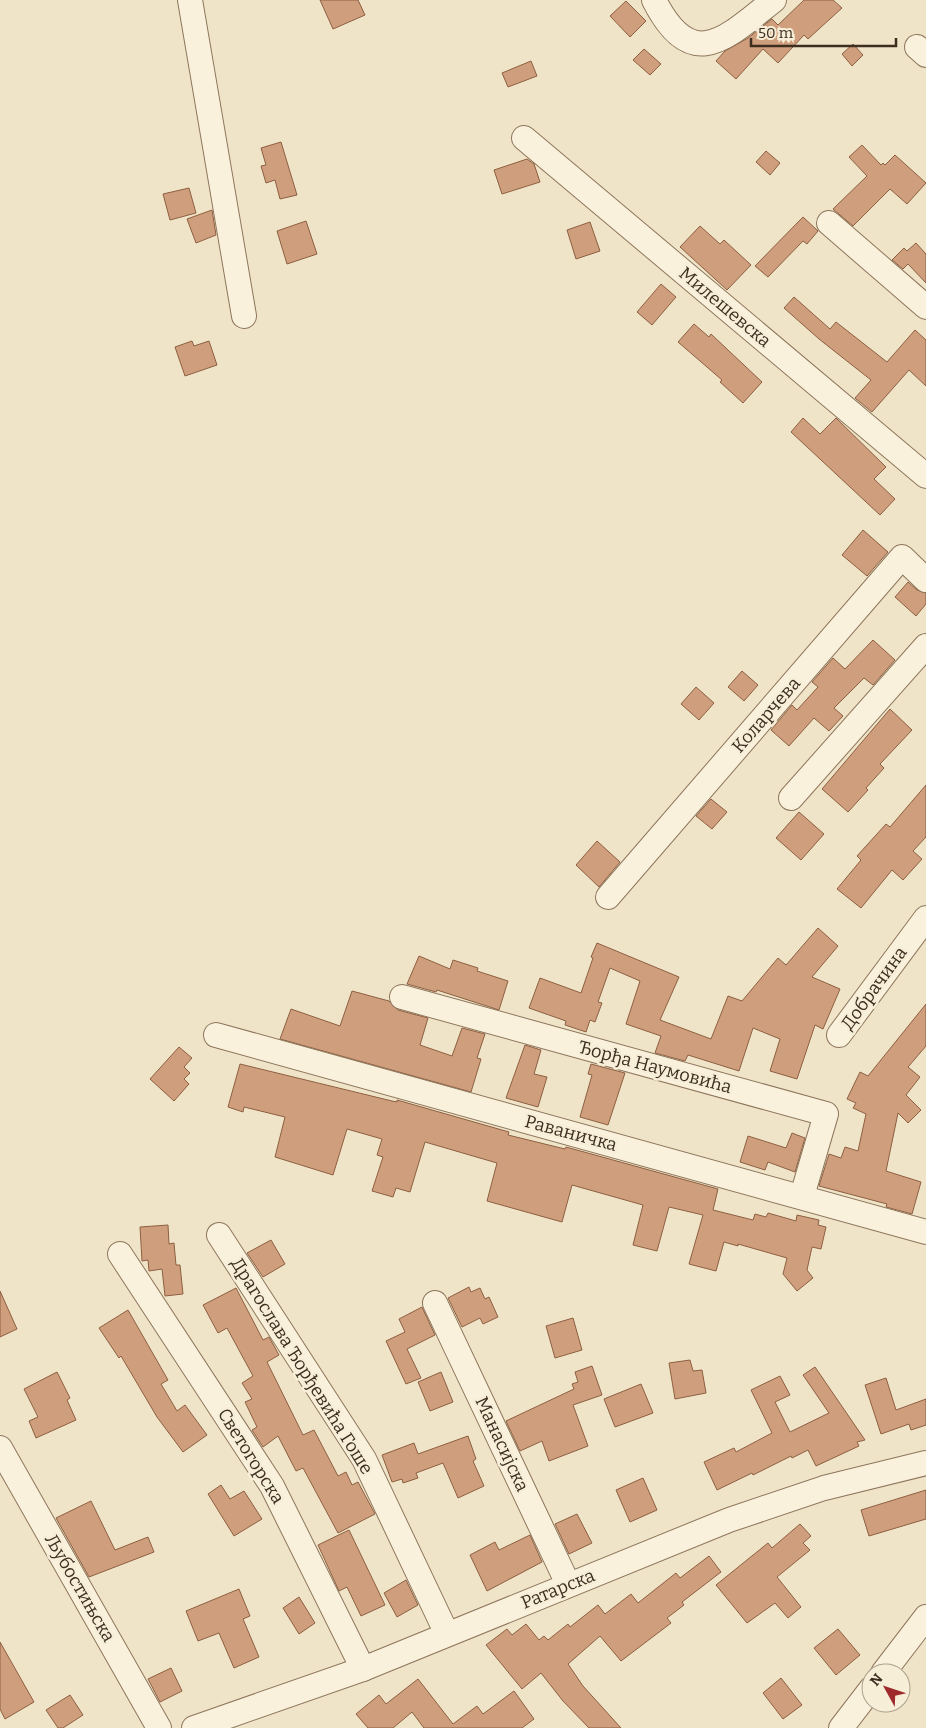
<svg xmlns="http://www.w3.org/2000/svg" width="926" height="1728" font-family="Bitter,serif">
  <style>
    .building { fill: #cf9f7d; stroke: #8d5f41 }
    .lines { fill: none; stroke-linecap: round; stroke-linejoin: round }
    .minor-casing { stroke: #8d765c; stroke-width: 26 }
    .minor { stroke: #faf1dc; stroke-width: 24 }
    .labels { text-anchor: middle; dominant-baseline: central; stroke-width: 5; stroke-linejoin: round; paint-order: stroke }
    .street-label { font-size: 18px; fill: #3d2e20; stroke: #f7eed8 }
  </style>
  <rect width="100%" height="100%" fill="#f0e4c8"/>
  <g class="building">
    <path d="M320 0H358L365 15 333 29Z"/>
    <path d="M804 0H833L842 8 808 39 804 35 778 63 763 49 736 79 716 61 725 51 748 38 772 19 778 25Z"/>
    <path d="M626 1 646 21 630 37 610 16Z"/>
    <path d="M853 44 863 55 852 66 842 54Z"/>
    <path d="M644 49 661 64 650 75 633 60Z"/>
    <path d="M531 61 537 76 508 87 502 73Z"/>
    <path d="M281 142 297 195 280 199 275 180 266 183 261 166 266 165 261 148Z"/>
    <path d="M862 145 881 165 883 163 885 165 895 155 926 183 907 204 890 189 853 226 833 209 867 176 849 157Z"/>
    <path d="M766 151 780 163 770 175 756 162Z"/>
    <path d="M527 159 534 164 540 182 502 194 494 170Z"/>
    <path d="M189 188 196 213 170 220 163 194Z"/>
    <path d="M212 210 216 235 196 243 187 219Z"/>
    <path d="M803 217 818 231 807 244 803 241 768 277 755 266Z"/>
    <path d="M306 221 317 254 287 264 277 231Z"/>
    <path d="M590 222 600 251 576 259 567 230Z"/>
    <path d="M700 226 720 244 724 240 751 265 727 290 680 247Z"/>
    <path d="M916 243 926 254V283L908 264 903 269 892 260 904 248 907 251Z"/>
    <path d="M661 284 676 297 652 325 637 312Z"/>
    <path d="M794 297 830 329 836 322 887 362 915 330 926 340V386L909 370 872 412 855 398 871 380 819 339 784 308Z"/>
    <path d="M694 324 709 337 711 334 762 382 743 403 720 382 722 380 678 342Z"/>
    <path d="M192 341 194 346 209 341 217 365 185 376 175 347Z"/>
    <path d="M803 418 820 434 836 418 886 467 874 479 895 499 880 515 791 432Z"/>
    <path d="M863 530 888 552 867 576 842 555Z"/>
    <path d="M908 582 917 590 926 593V604L916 616 895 597Z"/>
    <path d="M873 640 895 660 873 685 864 678 834 708 843 716 829 731 814 718 789 746 771 730 792 705 797 710 818 687 812 682 833 658 845 669Z"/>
    <path d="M742 671 758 685 744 701 728 687Z"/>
    <path d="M696 687 714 703 699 720 681 704Z"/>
    <path d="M890 709 912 730 880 764 884 768 866 788 868 790 848 812 822 789Z"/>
    <path d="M926 785V837L913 851 922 859 903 880 892 870 861 908 837 889 861 860 857 856 886 824 890 827Z"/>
    <path d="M711 799 727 812 712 829 696 816Z"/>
    <path d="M799 812 824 834 801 860 776 838Z"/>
    <path d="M597 841 620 862 599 887 576 865Z"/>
    <path d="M818 928 838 946 812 977 840 989 823 1029 815 1025 797 1079 770 1071 780 1039 753 1028 739 1071 688 1055 685 1061 655 1053 661 1036 626 1024 640 981 610 968 598 1002 602 1003 595 1022 590 1020 586 1032 565 1025 566 1021 529 1008 540 978 581 993 593 958 591 957 597 943 679 977 660 1020 711 1039 728 996 742 1001 778 958 786 965Z"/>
    <path d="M419 956 450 969 453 960 478 968 477 971 508 981 499 1010 437 990 436 992 407 984Z"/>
    <path d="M352 991 389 1001 398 1010 428 1018 420 1045 452 1056 462 1028 485 1034 477 1058 481 1059 471 1092 280 1039 291 1009 340 1026Z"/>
    <path d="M926 1004V1046L908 1067 920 1077 906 1095 921 1110 908 1123 898 1113 886 1171 921 1182 912 1214 886 1207 887 1204 819 1186 829 1154 841 1158 845 1147 858 1151 866 1114 853 1108 856 1103 847 1099 860 1072 868 1076Z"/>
    <path d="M525 1045 541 1050 534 1074 547 1077 538 1107 506 1098Z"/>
    <path d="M179 1047 192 1058 184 1067 190 1073 184 1079 189 1084 174 1101 150 1079Z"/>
    <path d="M240 1064 392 1101 397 1102V1100L509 1132 508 1135 565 1149 566 1147 718 1189 713 1210 753 1220 755 1214 766 1217 768 1213 796 1221 797 1215 819 1220 818 1225 826 1227 821 1249 812 1247 807 1270 813 1278 797 1291 783 1274 787 1258 738 1244V1246L724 1242 716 1271 689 1264 703 1215 669 1207 657 1251 633 1245 643 1205 572 1185 562 1222 487 1201 497 1163 425 1142 410 1192 396 1188 393 1197 372 1191 383 1157 377 1155 382 1139 347 1129 333 1175 275 1157 285 1117 244 1107 243 1112 228 1107Z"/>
    <path d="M591 1064 625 1073 608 1125 580 1117 592 1075 588 1074Z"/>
    <path d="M792 1133 805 1138 795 1172 768 1162 765 1170 740 1162 748 1136 786 1148Z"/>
    <path d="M168 1225 169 1244 174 1243 176 1265H180L183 1294 165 1296 162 1269 149 1271 148 1260 142 1261 140 1227Z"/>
    <path d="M271 1240 285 1264 263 1277 247 1253Z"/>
    <path d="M469 1287 471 1292 480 1288 485 1299 489 1297 498 1317 483 1324 480 1318 462 1327 448 1298Z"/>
    <path d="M236 1288 263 1340 269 1337 279 1355 267 1362 303 1435 314 1430 338 1476 346 1472 352 1485 358 1482 375 1514 338 1533 303 1468 296 1471 278 1436 263 1447 252 1430 257 1427 245 1402 252 1399 242 1383 253 1376 227 1328 218 1333 203 1305Z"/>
    <path d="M0 1291 17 1329 0 1337Z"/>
    <path d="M422 1307 435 1335 407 1349 421 1378 406 1384 386 1341 405 1332 399 1319Z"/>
    <path d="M128 1310 168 1380 161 1384 177 1411 185 1405 207 1435 183 1452 157 1417 121 1356 119 1358 99 1328Z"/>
    <path d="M573 1318 582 1350 555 1358 546 1326Z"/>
    <path d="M690 1360 693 1371 702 1370 706 1393 675 1399 669 1363Z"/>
    <path d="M592 1366 602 1395 573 1405 588 1446 549 1461 542 1441 520 1451 506 1421 574 1389 572 1384 578 1382 575 1372Z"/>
    <path d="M815 1367 865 1440 857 1442 859 1446 816 1466 808 1450 792 1458 791 1456 753 1475 752 1473 717 1490 704 1462 734 1448 736 1452 772 1433 751 1390 780 1376 790 1395 775 1402 790 1432 829 1413 803 1375Z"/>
    <path d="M57 1372 70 1398 67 1400 76 1420 36 1438 29 1421 38 1417 24 1389Z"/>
    <path d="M441 1372 453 1402 430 1411 418 1382Z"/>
    <path d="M886 1378 896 1410 926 1399V1425L911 1430 909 1424 881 1434 865 1385Z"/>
    <path d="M641 1384 653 1413 615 1427 604 1399Z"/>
    <path d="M468 1436 476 1459 473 1461 484 1486 458 1498 443 1463 416 1473 418 1478 403 1483 402 1479 392 1482 382 1455 414 1443 418 1454Z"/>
    <path d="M643 1478 657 1510 630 1522 616 1490Z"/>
    <path d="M221 1485 230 1499 244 1491 262 1519 234 1536 208 1494Z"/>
    <path d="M926 1490V1519L869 1536 861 1510Z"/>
    <path d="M91 1501 115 1550 148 1537 154 1552 89 1577 56 1518Z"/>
    <path d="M577 1514 592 1543 569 1554 555 1524Z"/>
    <path d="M800 1524 811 1536 803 1543 810 1550 777 1577 801 1607 788 1618 775 1603 747 1623 716 1585 768 1543 772 1548Z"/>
    <path d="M349 1530 385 1605 361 1616 347 1587 339 1591 318 1545Z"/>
    <path d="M530 1535 542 1562 487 1591 470 1555 495 1542 499 1550Z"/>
    <path d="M709 1556 721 1572 682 1602 684 1605 667 1618 671 1623 621 1661 600 1636 568 1664 583 1686 621 1728H589L563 1701 541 1673 522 1689 486 1645 507 1629 512 1635 526 1624 539 1640 544 1636 548 1640 568 1624 570 1627 598 1605 605 1614 631 1594 638 1603 676 1573 680 1578Z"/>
    <path d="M406 1580 418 1605 397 1617 384 1593Z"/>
    <path d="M239 1589 250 1616 243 1619 259 1657 234 1668 219 1633 198 1641 186 1611Z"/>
    <path d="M299 1597 315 1623 299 1634 283 1608Z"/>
    <path d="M838 1629 860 1655 836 1675 814 1648Z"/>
    <path d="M0 1642 34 1702 5 1719 0 1709Z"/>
    <path d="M171 1668 182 1691 160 1702 148 1679Z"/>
    <path d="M781 1678 802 1705 783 1719 763 1693Z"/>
    <path d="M418 1679 453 1724 477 1706 483 1714 514 1691 534 1719 522 1728H424L412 1712 393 1728H368L356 1714 379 1695 386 1704Z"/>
    <path d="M70 1695 83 1715 63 1728H58L46 1710Z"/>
  </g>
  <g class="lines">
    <g class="minor-casing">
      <g id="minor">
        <path d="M190 0 244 316"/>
        <path d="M654 0C692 75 726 38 774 0"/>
        <path d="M917 47 926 55"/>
        <path d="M524 138 926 476"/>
        <path d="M829 223 926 307"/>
        <path d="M791 798 926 646"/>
        <path d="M608 897 902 557 926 580"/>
        <path d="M402 997 826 1114 802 1196"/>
        <path d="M216 1035 926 1232"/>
        <path d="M839 1035 926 918"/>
        <path d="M219 1235 364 1459 447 1634"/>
        <path d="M120 1254 272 1486 363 1669"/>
        <path d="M435 1303 568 1584"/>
        <path d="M0 1448 159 1728"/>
        <path d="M883 1673 926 1617"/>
        <path d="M194 1728 363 1669 729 1520 824 1488 926 1463"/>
        <path d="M841 1728 871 1689"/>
      </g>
    </g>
    <use href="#minor" class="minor"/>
  </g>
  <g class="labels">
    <g class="street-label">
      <text transform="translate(725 307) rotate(40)">Милешевска</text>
      <text transform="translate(766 715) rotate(-49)">Коларчева</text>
      <text transform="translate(874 988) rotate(-54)">Добрачина</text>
      <text transform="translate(655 1067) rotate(15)">Ђорђа Наумовића</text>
      <text transform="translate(571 1133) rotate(15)">Раваничка</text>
      <text transform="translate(302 1366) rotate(58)">Драгослава Ђорђевића Гоше</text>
      <text transform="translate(502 1444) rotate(65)">Манасијска</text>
      <text transform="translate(251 1456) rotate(58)">Светогорска</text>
      <text transform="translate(80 1588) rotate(60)">Љубостињска</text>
      <text transform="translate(558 1589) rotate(-22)">Ратарска</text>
    </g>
  </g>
  <g transform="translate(886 1688) rotate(310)"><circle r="24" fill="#f7eed8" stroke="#ada18e"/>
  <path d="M0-4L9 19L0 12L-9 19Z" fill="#9e2a2b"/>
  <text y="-8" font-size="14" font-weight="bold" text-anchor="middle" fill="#3d2e20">N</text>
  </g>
  <path d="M751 38v8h145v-8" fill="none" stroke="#3d2e20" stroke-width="2.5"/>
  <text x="758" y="38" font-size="15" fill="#3d2e20" stroke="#f7eed8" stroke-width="4" paint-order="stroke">50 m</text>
</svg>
